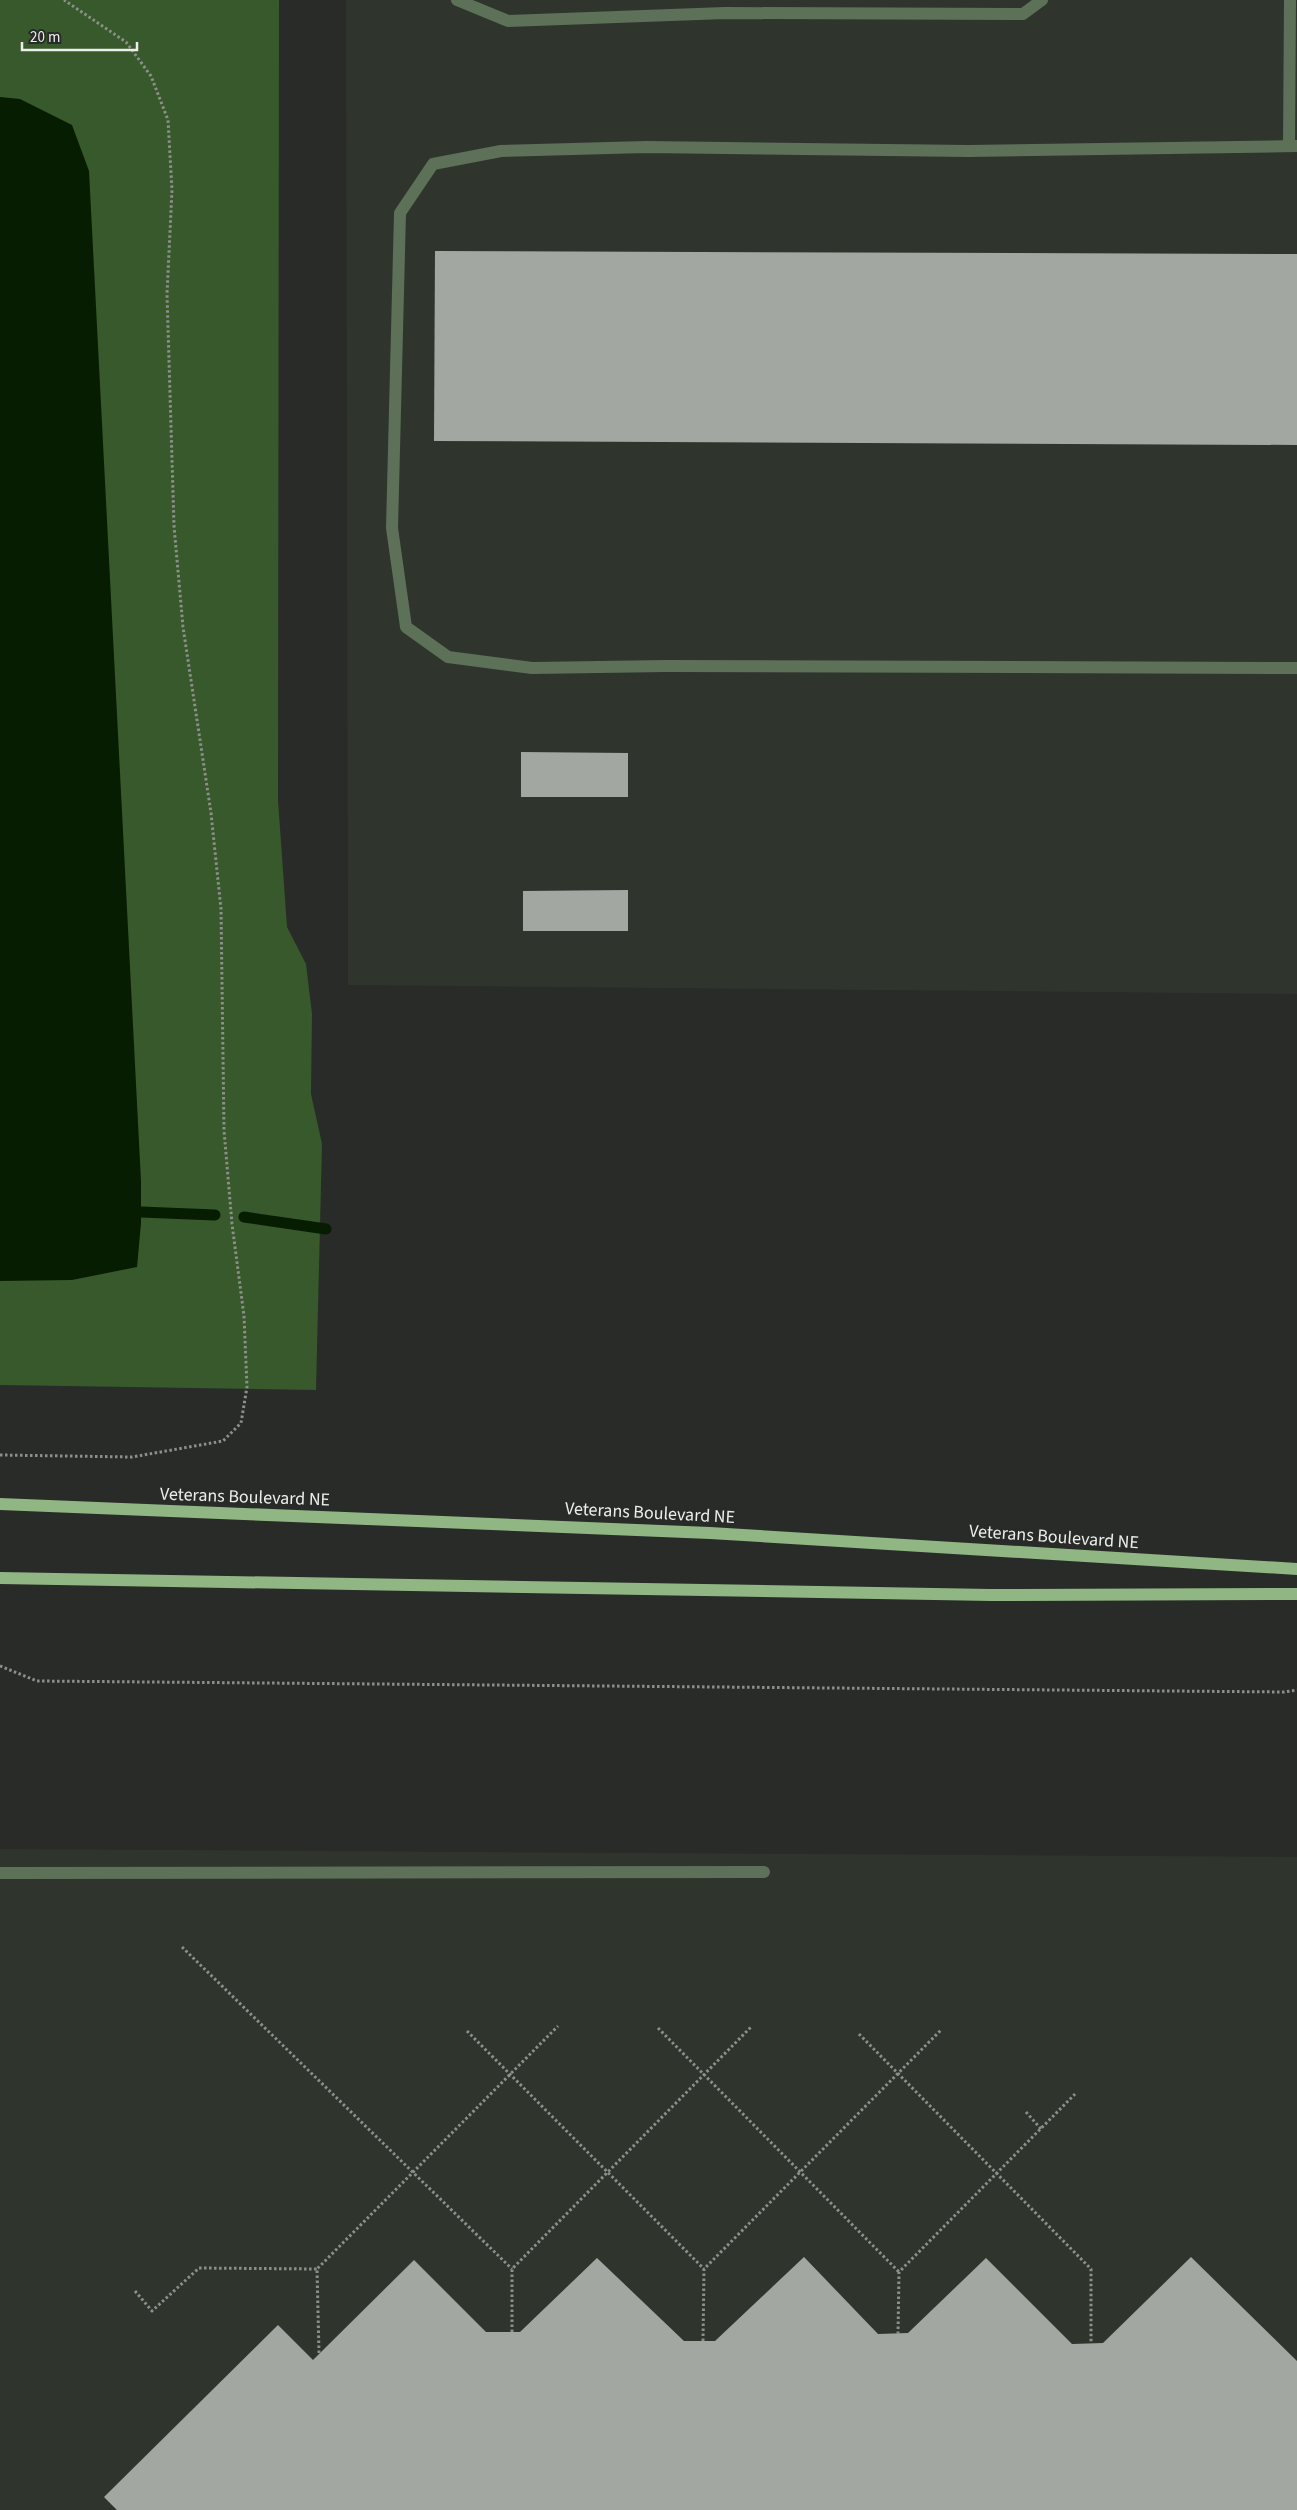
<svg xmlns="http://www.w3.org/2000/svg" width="1297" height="2510" font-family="'Source Sans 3',sans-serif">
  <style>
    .built { fill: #2f352d }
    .green { fill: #37592b }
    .water { fill: #071d02 }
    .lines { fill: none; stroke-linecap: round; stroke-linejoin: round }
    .stream { stroke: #071d02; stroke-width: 11 }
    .building { fill: #a3a7a2 }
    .path { stroke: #8d8f8c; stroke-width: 3; stroke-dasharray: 2.5 2.5; stroke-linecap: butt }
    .minor { stroke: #5d7058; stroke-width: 12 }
    .major { stroke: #90b684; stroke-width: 12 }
    .labels { text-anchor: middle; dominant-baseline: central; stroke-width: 5; stroke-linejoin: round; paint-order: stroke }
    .street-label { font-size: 18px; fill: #eceeec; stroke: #282b27 }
  </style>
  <rect width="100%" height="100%" fill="#282b27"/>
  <g class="built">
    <path d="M346 0H1297V994L348 985Z"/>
    <path d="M0 1849 1297 1857V2510H0Z"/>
  </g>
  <path class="green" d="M0 0H279L278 800 287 927 306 964 312 1014 311 1094 322 1144 316 1390 0 1385Z"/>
  <path class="water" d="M0 97 20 99 72 125 89 171 141 1181V1223L137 1267 72 1280 0 1281Z"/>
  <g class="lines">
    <g class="stream">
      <path d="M141 1212 215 1215"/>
      <path d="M244 1217 326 1229"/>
    </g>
  </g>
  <g class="building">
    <path d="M435 251 1297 254V445L434 441Z"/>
    <path d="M521 752 628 753V797H521Z"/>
    <path d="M628 890V931H523V891Z"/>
    <path d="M804 2257 878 2334 908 2333 986 2258 1072 2344 1103 2343 1191 2257 1297 2361V2510H117L104 2497 278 2325 313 2360 414 2260 486 2332H520L597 2258 684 2341H715Z"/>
  </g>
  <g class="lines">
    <g class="path">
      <path d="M0 1455 132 1457 223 1441 241 1423 247 1387 244 1316 232 1224 224 1130 221 909 211 813 183 627 174 526 167 294 172 190 168 120 151 76 126 42 64 0"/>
      <path d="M0 1666 37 1681 1284 1692 1297 1690"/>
      <path d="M182 1947 512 2269"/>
      <path d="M658 2028 899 2272"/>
      <path d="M467 2031 704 2269"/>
      <path d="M859 2034 1091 2269V2343"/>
      <path d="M1026 2112 1041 2129"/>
      <path d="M135 2291 152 2311 199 2268 317 2269"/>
      <path d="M512 2332V2269L752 2026"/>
      <path d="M898 2334 899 2272 1075 2094"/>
      <path d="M703 2341 704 2269 942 2029"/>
      <path d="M319 2353 317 2269 558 2026"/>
    </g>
    <g class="minor">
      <path d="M457 0 508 21 725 13 1023 14 1042 0"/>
      <path d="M1289 146 1290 0"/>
      <path d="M1297 146 969 151 646 147 501 151 433 164 400 213 392 528 406 627 448 657 532 668 666 666 1297 668"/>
      <path d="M0 1873 764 1872"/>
    </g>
    <g class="major">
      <path d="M0 1504 710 1533 1297 1569"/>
      <path d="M0 1578 991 1595 1297 1594"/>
    </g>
  </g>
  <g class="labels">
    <g class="street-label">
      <text transform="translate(245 1497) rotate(2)">Veterans Boulevard NE</text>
      <text transform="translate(650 1513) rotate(3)">Veterans Boulevard NE</text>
      <text transform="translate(1054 1537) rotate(4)">Veterans Boulevard NE</text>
    </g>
  </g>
  <path d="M22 42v8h115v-8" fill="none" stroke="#eceeec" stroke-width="2.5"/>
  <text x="30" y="42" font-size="15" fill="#eceeec" stroke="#282b27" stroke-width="4" paint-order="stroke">20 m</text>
</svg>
